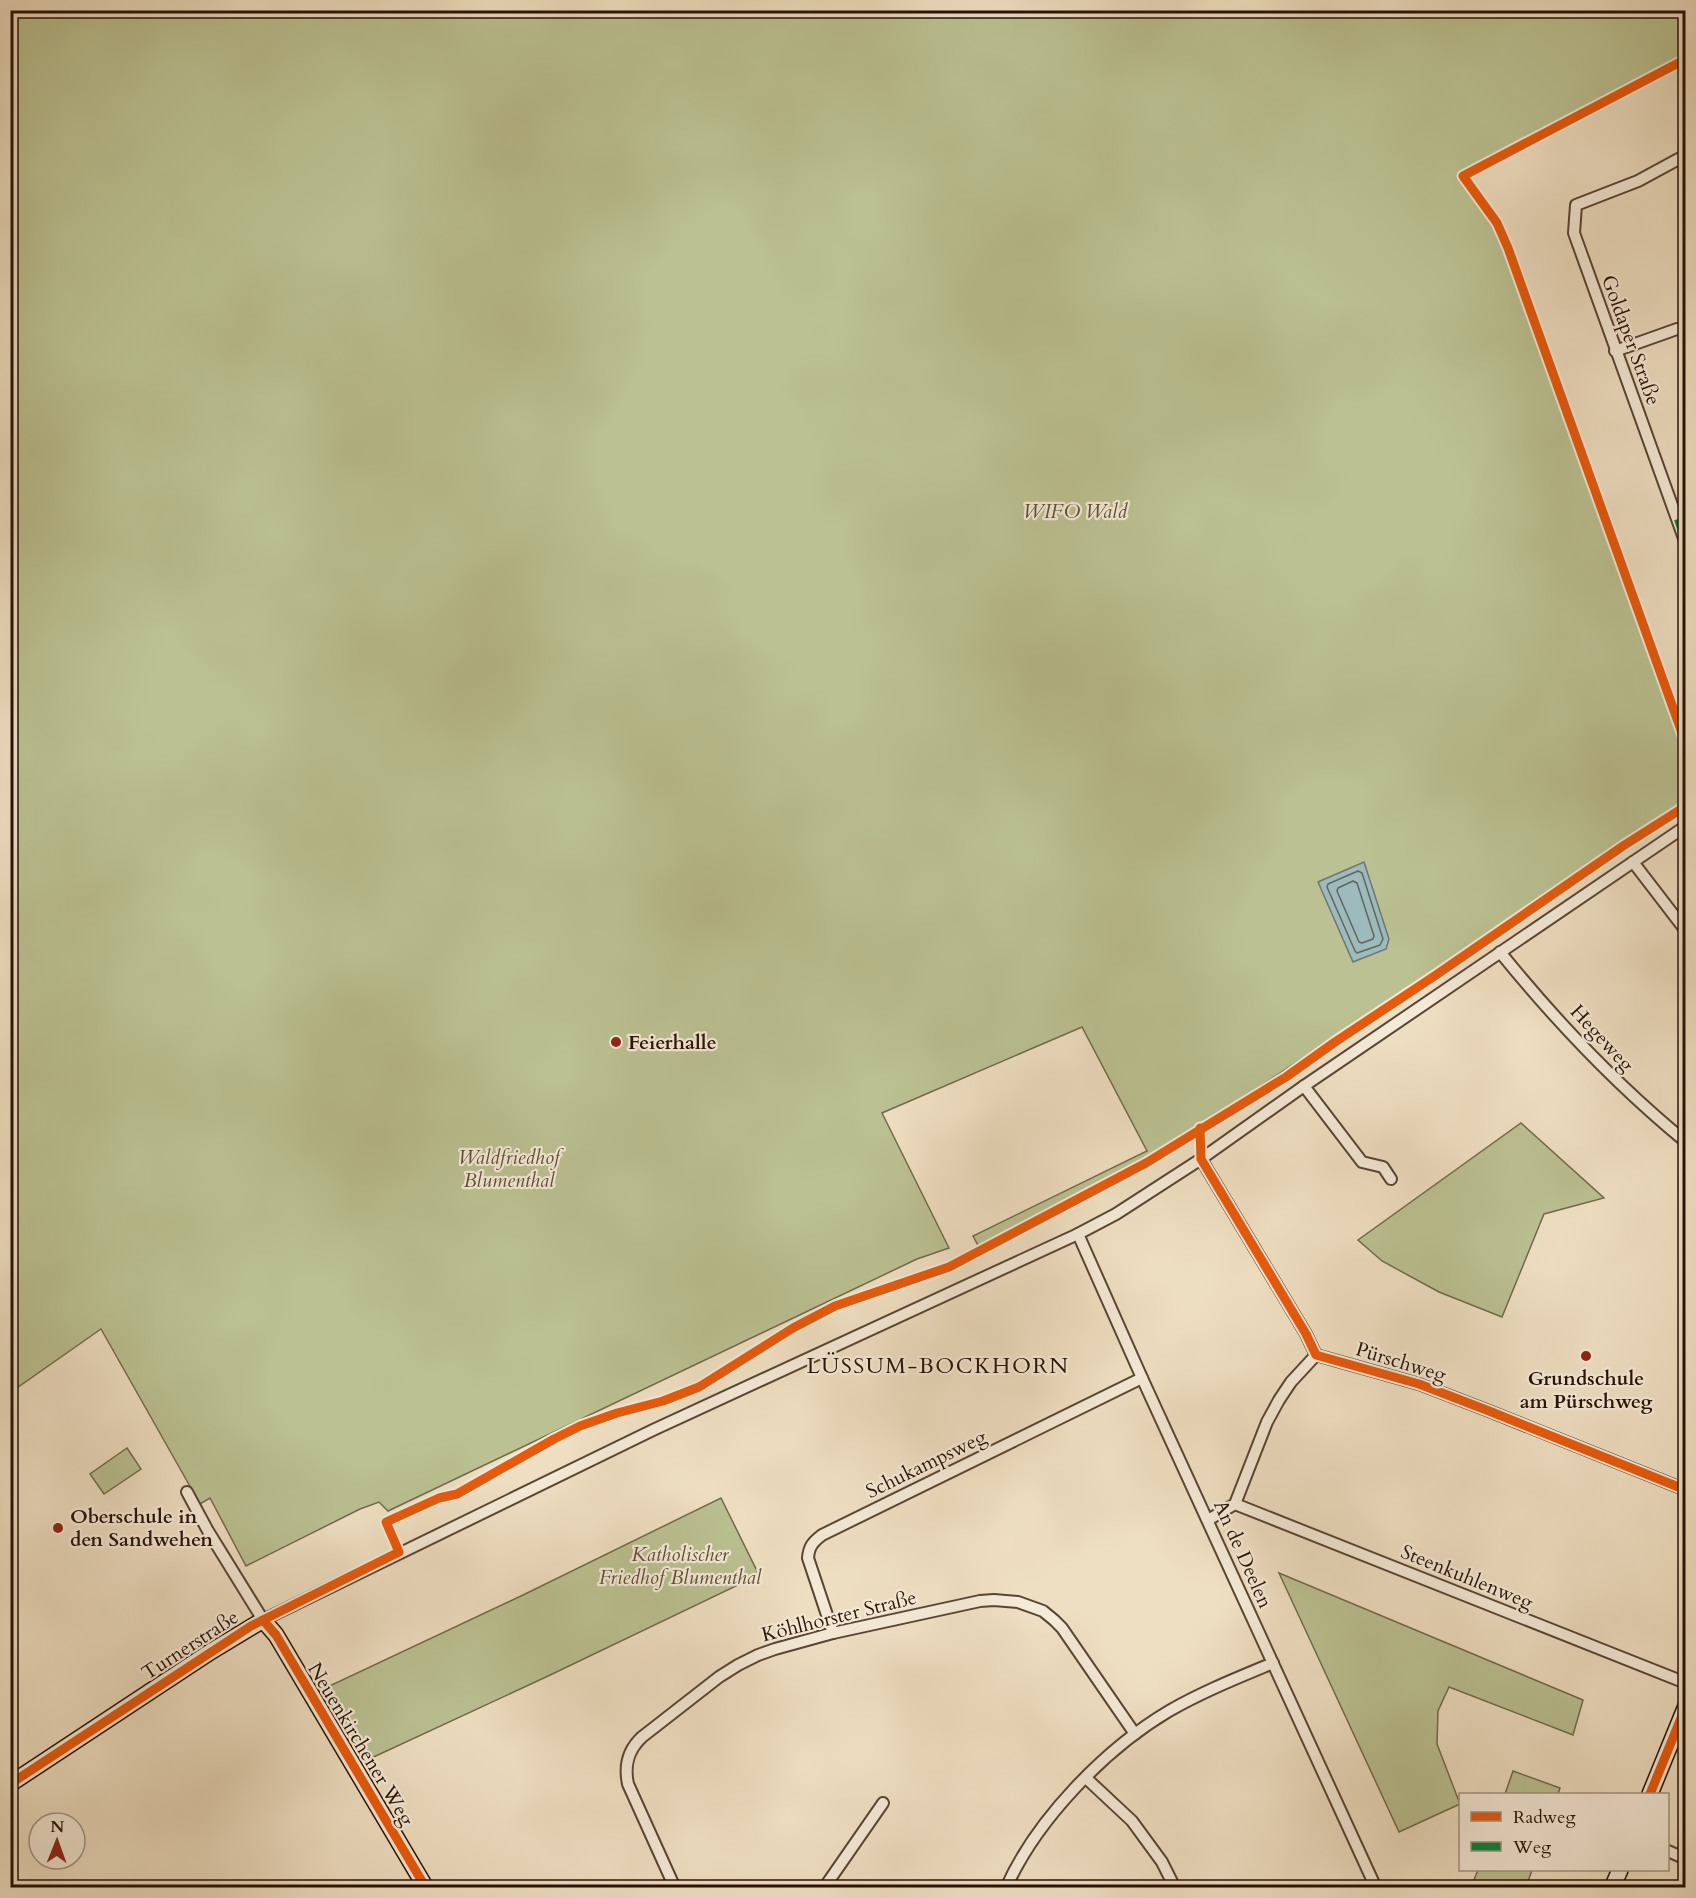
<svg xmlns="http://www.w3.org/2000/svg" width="1696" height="1898" font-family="Cardo,serif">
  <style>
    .green { fill: #bbc192; stroke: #716a4c; stroke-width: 1.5 }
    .water { fill: #9dbabc; stroke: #6e7773; stroke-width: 1.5 }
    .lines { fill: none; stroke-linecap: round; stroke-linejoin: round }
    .shore { stroke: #626661; stroke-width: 1.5 }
    .street-casing { stroke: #594535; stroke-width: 14 }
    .secondary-casing { stroke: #271206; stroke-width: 18 }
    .street { stroke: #f5ead7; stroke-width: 10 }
    .secondary { stroke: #f5ead7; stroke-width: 15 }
    .quiet { stroke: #00873e; stroke-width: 8; stroke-dasharray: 15 8; stroke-linecap: butt }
    .cycleway-casing { stroke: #f5ead7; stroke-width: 13 }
    .cycleway { stroke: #e8590c; stroke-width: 9 }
    .poi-dot { fill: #8f2418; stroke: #f5ead7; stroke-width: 2 }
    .labels { text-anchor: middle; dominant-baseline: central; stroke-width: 4.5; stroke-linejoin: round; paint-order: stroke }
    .street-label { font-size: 20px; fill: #271206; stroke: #f5ead7 }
    .park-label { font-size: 20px; font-style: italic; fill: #5b4f37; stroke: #f5ead7 }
    .poi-label { font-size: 20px; font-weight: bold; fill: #271206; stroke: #f5ead7; text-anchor: start }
    .quarter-label { font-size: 22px; letter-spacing: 1.5px; fill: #271206; stroke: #f5ead7 }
  </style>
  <rect width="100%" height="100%" fill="#efdfc2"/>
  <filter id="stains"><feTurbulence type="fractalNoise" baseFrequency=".00333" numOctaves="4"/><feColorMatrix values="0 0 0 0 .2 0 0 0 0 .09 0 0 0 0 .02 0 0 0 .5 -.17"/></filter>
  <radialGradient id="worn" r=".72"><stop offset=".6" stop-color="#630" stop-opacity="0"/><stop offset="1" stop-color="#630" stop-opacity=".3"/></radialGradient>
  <g class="green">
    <path d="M11 11H1685V62L1469 177 1501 223 1685 729V802L1361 1020 1169 1146 980 1249 973 1236 1147 1151 1082 1027 882 1113 949 1248 917 1259 388 1511 379 1502 360 1509 246 1566 210 1498 200 1504 101 1329 11 1392Z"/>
    <path d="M1521 1123 1604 1198 1544 1214 1502 1317 1439 1292 1382 1261 1358 1240Z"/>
    <path d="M127 1448 141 1469 104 1494 90 1474Z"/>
    <path d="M721 1498 759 1575 546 1677 365 1761 323 1689 521 1596Z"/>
    <path d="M1279 1573 1583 1700 1573 1735 1449 1687 1438 1711 1437 1744 1460 1804 1399 1832Z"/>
    <path d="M1513 1771 1560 1788 1558 1794H1505Z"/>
    <path d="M1478 1870H1532L1526 1887H1471Z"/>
  </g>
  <path class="water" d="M1364 862 1389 939 1386 949 1353 962 1318 882Z"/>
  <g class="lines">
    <g class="shore">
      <path d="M1358 871 1362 873 1383 939 1380 945 1357 953 1355 951 1327 887 1328 884Z"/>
      <path d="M1353 881 1357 883 1374 936 1373 939 1362 943 1359 942 1337 891 1338 888Z"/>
    </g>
    <g class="street-casing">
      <g id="street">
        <path d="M1686 155 1638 181 1576 205 1574 233 1686 544"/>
        <path d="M1615 351 1677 329 1686 330"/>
        <path d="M1633 862 1686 931"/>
        <path d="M1500 952C1555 1020 1619 1087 1686 1142"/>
        <path d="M1304 1086 1362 1162 1383 1167 1391 1179"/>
        <path d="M1201 1159 1306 1334 1316 1355 1419 1384 1489 1411 1686 1490"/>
        <path d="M1078 1234 1142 1378 1376 1888"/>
        <path d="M187 1492 208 1531 263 1620 653 1430 1078 1234 1116 1214 1201 1159 1304 1086 1686 826"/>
        <path d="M1235 1504 1686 1683"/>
        <path d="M1208 1520 1235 1504 1267 1422 1279 1400 1291 1382 1316 1355"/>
        <path d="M833 1633 808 1558C809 1546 813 1542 822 1535L1142 1378"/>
        <path d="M1086 1778 1132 1821 1162 1862 1175 1888"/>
        <path d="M1668 1851 1686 1859"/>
        <path d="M675 1888 628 1784C624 1765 628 1750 642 1737L719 1677 738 1665 758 1655 775 1649 833 1633 980 1601 994 1600 1018 1602 1043 1611 1054 1620 1062 1628 1135 1734"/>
        <path d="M824 1888 883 1803"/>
        <path d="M1006 1888C1036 1820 1105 1749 1169 1711 1202 1692 1237 1678 1273 1663"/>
      </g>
    </g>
    <g class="secondary-casing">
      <g id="secondary">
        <path d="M10 1784 210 1652 263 1620 276 1635 426 1888"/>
        <path d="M1650 1794 1686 1706"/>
        <path d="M1612 1888 1620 1870"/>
      </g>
    </g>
    <use href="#street" class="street"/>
    <use href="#secondary" class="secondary"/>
    <path class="quiet" d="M1678 519 1686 544"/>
    <g class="cycleway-casing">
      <g id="cycleway">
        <path d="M1686 59 1463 176 1497 223 1508 248 1686 744"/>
        <path d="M1200 1128 1201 1159 1306 1334 1316 1355 1419 1384 1489 1411 1686 1490"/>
        <path d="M263 1620 276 1635 426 1888"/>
        <path d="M10 1784 251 1626 399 1552 386 1522 439 1498 457 1494 554 1439 580 1426 617 1413 663 1401 699 1387 793 1328 835 1306 949 1267 1146 1163 1286 1077 1335 1042 1436 975 1623 846 1686 806"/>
        <path d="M1650 1794 1686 1706"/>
      </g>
    </g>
    <use href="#cycleway" class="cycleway"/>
  </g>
  <g class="poi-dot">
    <circle cx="616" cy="1042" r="6"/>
    <circle cx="1586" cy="1356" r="6"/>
    <circle cx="58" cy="1528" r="6"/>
  </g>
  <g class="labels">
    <g class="street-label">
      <text transform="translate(1631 340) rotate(70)">Goldaper Straße</text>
      <text transform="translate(1602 1038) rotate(47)">Hegeweg</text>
      <text transform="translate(1401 1362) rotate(17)">Pürschweg</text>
      <text transform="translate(926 1464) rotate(-26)">Schukampsweg</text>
      <text transform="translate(1243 1554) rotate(66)">An de Deelen</text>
      <text transform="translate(1467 1577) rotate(22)">Steenkuhlenweg</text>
      <text transform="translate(839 1616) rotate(-14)">Köhlhorster Straße</text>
      <text transform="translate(190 1645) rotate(-33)">Turnerstraße</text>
      <text transform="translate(361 1744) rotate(59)">Neuenkirchener Weg</text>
    </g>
    <g class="park-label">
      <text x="1075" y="511">WIFO Wald</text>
      <text x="509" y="1157">Waldfriedhof<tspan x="509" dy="23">Blumenthal</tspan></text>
      <text x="680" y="1554">Katholischer<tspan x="680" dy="23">Friedhof Blumenthal</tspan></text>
    </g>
    <g class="poi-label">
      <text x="628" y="1042">Feierhalle</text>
      <text x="1586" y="1378" text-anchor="middle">Grundschule<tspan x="1586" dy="23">am Pürschweg</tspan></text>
      <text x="70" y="1516">Oberschule in<tspan x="70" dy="23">den Sandwehen</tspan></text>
    </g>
    <g class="quarter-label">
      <text x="938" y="1366">LÜSSUM-BOCKHORN</text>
    </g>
  </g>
  <rect width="1696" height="1898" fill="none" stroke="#efdfc2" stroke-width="36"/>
  <rect x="12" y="12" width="1672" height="1874" fill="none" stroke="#271206" stroke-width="3"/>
  <rect x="18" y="18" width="1660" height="1862" fill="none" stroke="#271206" stroke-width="1.5"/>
  <rect x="1459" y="1793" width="210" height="78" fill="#f5ead7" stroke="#a39483" stroke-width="1.5"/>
  <rect x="1471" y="1812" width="30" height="9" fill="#e8590c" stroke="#a39483" stroke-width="1.5"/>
  <text x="1513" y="1823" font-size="18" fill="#271206">Radweg</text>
  <rect x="1471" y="1842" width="30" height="9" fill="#00873e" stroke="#a39483" stroke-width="1.5"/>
  <text x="1513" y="1853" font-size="18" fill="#271206">Weg</text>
  <g transform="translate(57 1841) rotate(1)"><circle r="28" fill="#f5ead7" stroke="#a39483" stroke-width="1.5"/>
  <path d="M0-4.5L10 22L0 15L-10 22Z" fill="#8f2418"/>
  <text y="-9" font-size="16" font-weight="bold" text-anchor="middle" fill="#271206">N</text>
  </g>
  <rect width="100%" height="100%" filter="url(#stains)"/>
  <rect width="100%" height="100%" fill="url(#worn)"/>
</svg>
